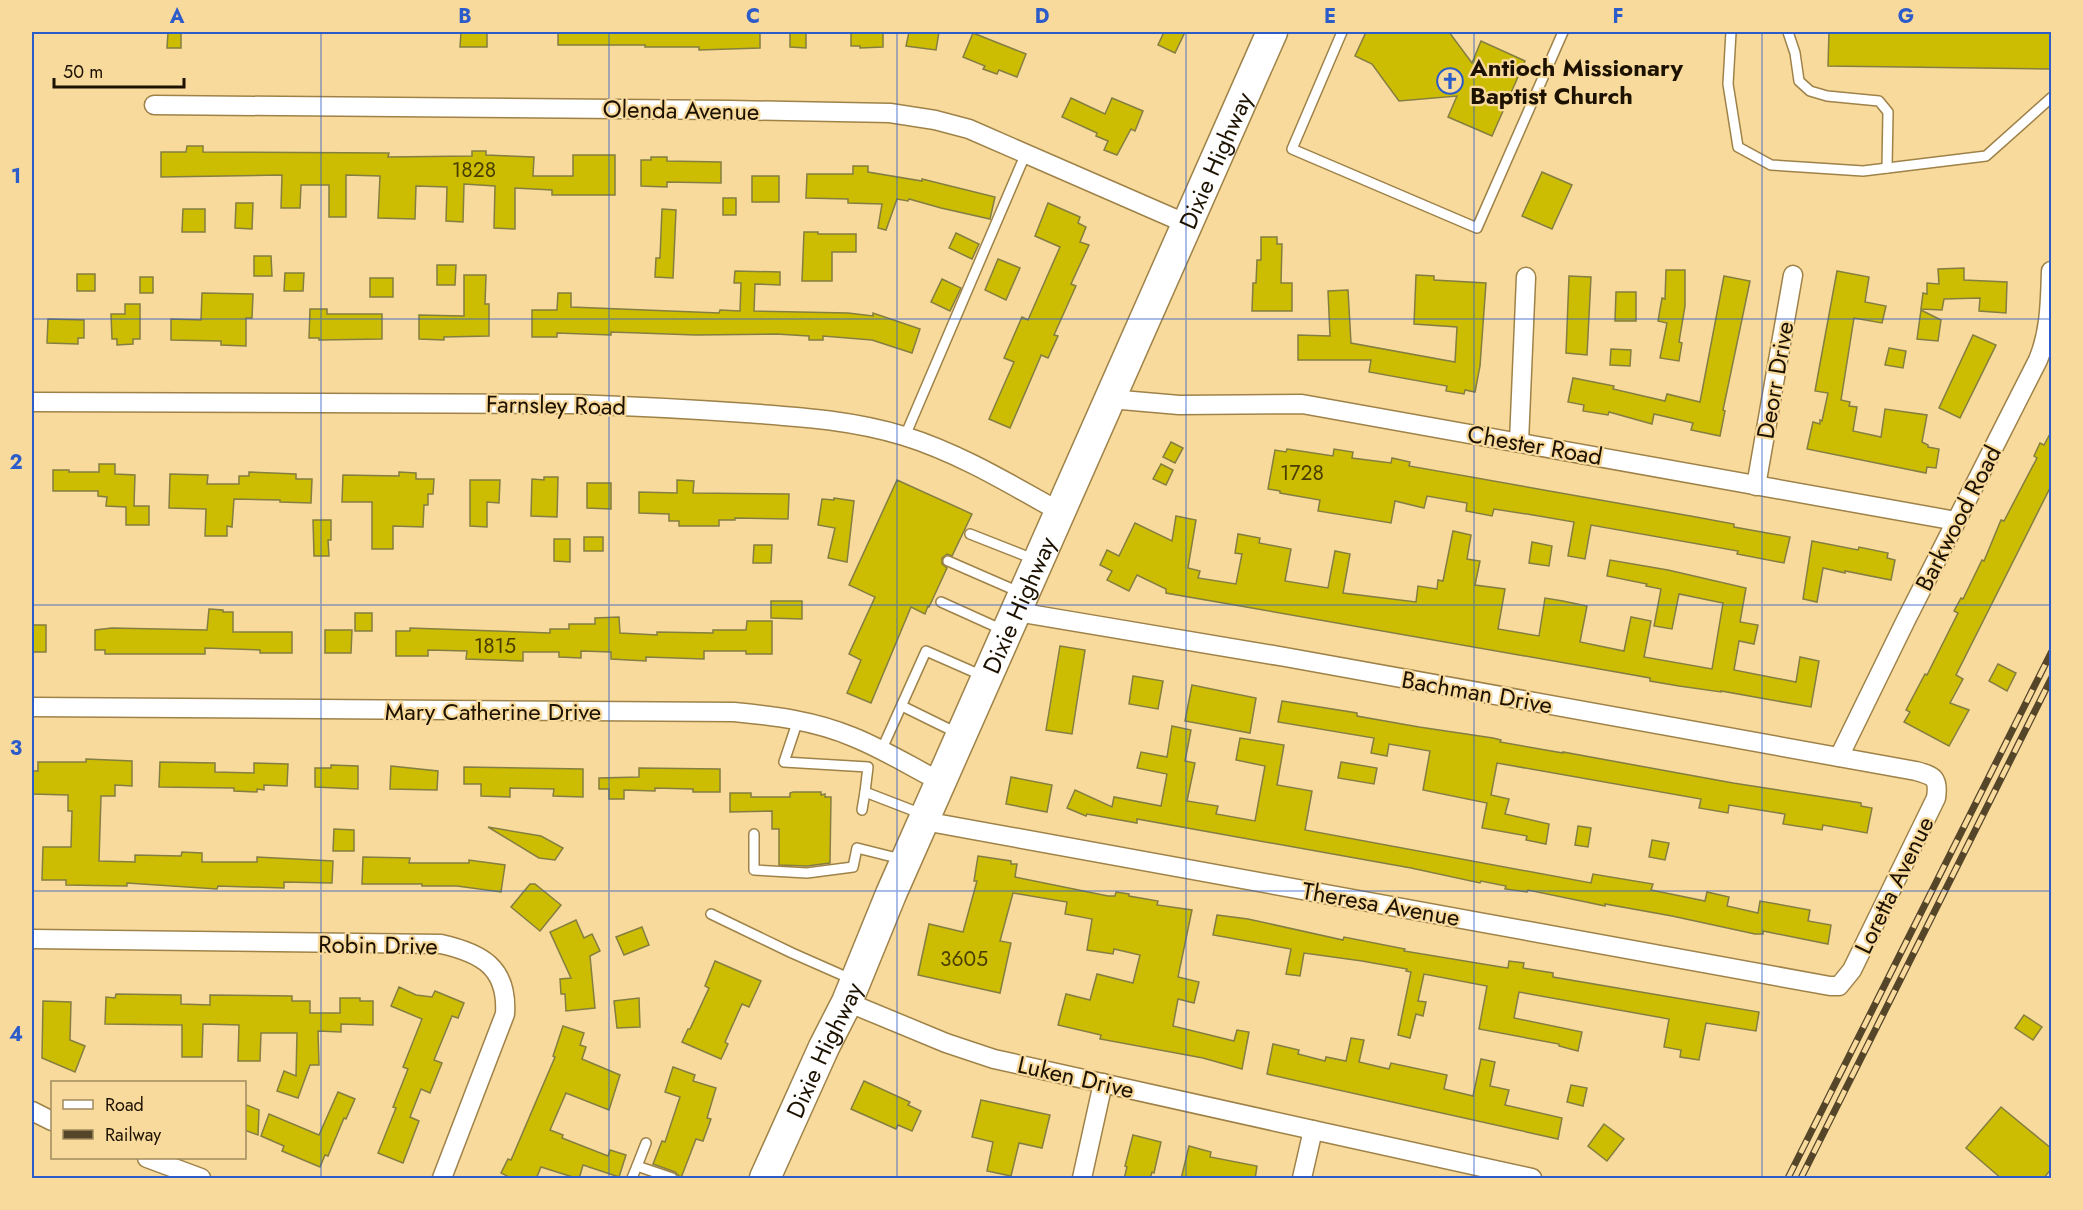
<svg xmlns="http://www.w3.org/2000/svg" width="2083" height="1210" font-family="Jost,sans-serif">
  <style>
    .building { fill: #cdbd02; stroke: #847e40; stroke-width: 1.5 }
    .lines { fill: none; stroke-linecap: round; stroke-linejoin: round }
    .lane-casing { stroke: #9e8248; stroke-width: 12 }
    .street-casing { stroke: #9e8248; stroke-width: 21 }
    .primary-casing { stroke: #9e8248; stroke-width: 33 }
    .lane { stroke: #fff; stroke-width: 9 }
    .street { stroke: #fff; stroke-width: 18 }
    .primary { stroke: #fff; stroke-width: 30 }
    .rail-casing { stroke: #564629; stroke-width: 7 }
    .rail { stroke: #f8da9d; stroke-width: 4.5; stroke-dasharray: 14; stroke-linecap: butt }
    .grid { fill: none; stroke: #2c5bca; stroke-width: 1.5; stroke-opacity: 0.55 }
    .labels { text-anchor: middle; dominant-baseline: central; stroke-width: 4.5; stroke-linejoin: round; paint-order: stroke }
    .number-label { font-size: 21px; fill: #493d00 }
    .poi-label { font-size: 24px; font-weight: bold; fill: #1d1200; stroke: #f8da9d; text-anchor: start }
    .street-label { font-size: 24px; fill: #1d1200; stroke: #f8da9d }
    .neatline { fill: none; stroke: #2c5bca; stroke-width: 2 }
    .grid-label { font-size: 20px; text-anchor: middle; font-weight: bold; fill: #2c5bca }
  </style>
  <rect width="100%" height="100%" fill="#f8da9d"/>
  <g class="building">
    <path d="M168 32H181V48H167Z"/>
    <path d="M461 32H487V47H460Z"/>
    <path d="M558 32H760V48L699 50V47H645V45H558Z"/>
    <path d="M790 32H806V48L790 47Z"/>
    <path d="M851 32 883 33V47L860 48V46H851Z"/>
    <path d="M909 32H939L936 50 906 46Z"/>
    <path d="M1164 32H1185L1175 53 1158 45Z"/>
    <path d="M1366 32H1449L1472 63 1481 41 1525 61 1492 136 1448 117 1457 96 1399 101 1372 64 1355 56Z"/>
    <path d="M1829 32H2050V69L1828 66Z"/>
    <path d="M973 33 1026 54 1017 77 999 70 997 74 983 69 985 66 963 57Z"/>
    <path d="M1071 98 1105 114 1112 98 1143 111 1135 131 1131 129 1117 155 1104 150 1108 141 1096 136 1097 133 1062 117Z"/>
    <path d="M187 146H203V152L389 153 388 157 472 156V151H486V155L534 157 533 176H573V155H615V195H552V190L515 188V229L494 228 495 186 464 184 463 222 446 221 447 187 416 186 415 219 378 218 380 176 346 175V217H329V185H301L300 208H281L282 175 161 177V152H186Z"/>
    <path d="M651 157H667V161L721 162V183L667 182V187L641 186V160H651Z"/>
    <path d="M853 166H868V172L922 181V179L995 197 990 219 941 208 909 199 908 201 897 199 886 230 878 228 882 204 848 203V199L806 198 807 174H853Z"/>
    <path d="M1542 172 1572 185 1552 229 1522 216Z"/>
    <rect x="752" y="176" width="27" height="26"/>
    <rect x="723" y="198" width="13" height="17"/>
    <path d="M236 203H253L252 229 235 228Z"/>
    <path d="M1048 203 1080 217 1078 223 1086 227 1080 242 1089 245 1071 284 1076 286 1054 335 1058 336 1048 358 1041 355 1040 358 1010 428 989 419 1014 362 1004 358 1022 317 1028 320 1060 247 1035 236Z"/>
    <path d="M183 209H205V232H182Z"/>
    <path d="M662 209 676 210 673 278 655 277 656 258H660Z"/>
    <path d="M804 232H818V234H856V252H832V281H802Z"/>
    <path d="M956 233 979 244 972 259 949 248Z"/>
    <path d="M1261 237H1277V244H1282L1281 283H1292V311H1252L1253 283H1256L1257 260H1261Z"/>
    <path d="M254 256H271L272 276H254Z"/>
    <path d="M998 259 1020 268 1006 300 985 290Z"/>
    <path d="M437 265H456L455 285H437Z"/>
    <path d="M1964 268V280L2007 282 2006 313 1979 311 1980 298 1944 299 1942 310 1921 309 1923 293 1927 294V283L1939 284 1938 269Z"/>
    <path d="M1666 270H1685V306L1679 342 1682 343 1679 361 1660 358 1667 323 1658 321 1662 298 1665 299Z"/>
    <path d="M735 271 780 272V285L755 284 754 311 848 313 873 316V313L920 329 912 353 872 340 823 336V340H809V336L776 334 696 335 611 332V335L557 333V337H532V310H557L558 293H571V307L719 313 720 310 740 311 741 283H734Z"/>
    <path d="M1837 271 1869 277 1865 302 1886 306 1882 323 1854 318 1841 400 1850 402 1849 406 1857 407 1853 431 1881 437 1885 409 1927 415 1922 442 1928 445V447L1939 449 1936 468 1927 467 1926 473 1807 449 1813 422 1820 424V420L1822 421 1828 393 1815 391Z"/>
    <path d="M285 273H304L303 291H284Z"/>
    <rect x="77" y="274" width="18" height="17"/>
    <path d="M464 275H486L485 304H489V336L444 337V340L419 339V315L464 316Z"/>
    <path d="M1416 275 1434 276V280L1486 283 1480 366 1475 392 1465 390 1464 394 1446 391 1447 386 1369 372 1371 360H1298V335L1330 336 1328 291 1348 290 1351 343 1455 362 1457 327 1414 324Z"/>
    <path d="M1569 276 1591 277 1587 355 1566 353Z"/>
    <path d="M1724 276 1750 281 1723 410 1725 411 1720 436 1691 430 1693 423 1654 414 1652 424 1609 412 1608 415 1583 411 1584 405 1568 402 1573 378 1614 386 1613 389 1665 401 1667 394 1700 402Z"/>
    <rect x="140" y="277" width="13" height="16"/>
    <rect x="370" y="278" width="23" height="19"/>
    <path d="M942 279 961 288 950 311 931 302Z"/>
    <path d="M1616 292H1636V321H1615Z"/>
    <path d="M202 293 253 294 252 318H246V346L221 345V341L171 340V319L201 320Z"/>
    <path d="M125 304H140V339H133V344L117 345V339H112L111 314H125Z"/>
    <path d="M310 309H327V314H382V339L319 340V338H309Z"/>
    <path d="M1921 310 1941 320 1938 341 1917 339Z"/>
    <path d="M48 319 84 320V338H78V344L47 343Z"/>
    <path d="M1973 335 1996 345 1960 418 1939 408Z"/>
    <path d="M1889 348 1906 351 1903 368 1885 365Z"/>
    <path d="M1611 349 1631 350 1630 366 1610 365Z"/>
    <path d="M2052 430V484L1956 675 1963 679 1950 703 1969 710 1949 746 1904 722 1910 712 1906 710 1925 674 1927 675 1958 613 1954 611 1961 598 1963 599 1982 560 1984 561 2001 520 2004 521 2037 458 2034 456 2040 443 2044 445Z"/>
    <path d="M1171 442 1183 448 1175 463 1163 457Z"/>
    <path d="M1287 449 1333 456 1334 449 1353 452 1352 458 1391 463 1392 458 1410 462 1409 466 1696 517 1734 524V527L1790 537 1784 563 1737 554 1738 551 1591 525 1585 559 1568 556 1574 522 1533 515 1494 509 1492 516 1466 511 1467 503 1427 496 1424 508 1395 501 1391 523 1318 511 1320 500 1280 493V491L1268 489 1275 450 1286 452Z"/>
    <path d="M99 464H115V474L135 475 134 506H149V525H126V507L106 506 107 497 98 496V491H53V470H69V472H99Z"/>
    <path d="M1161 464 1173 470 1166 485 1153 479Z"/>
    <path d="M249 472 296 474V479H312L311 503 280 502V500L234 499 232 527 227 526V536H205L206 509 169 508 170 474 208 475 207 484H239V476H249Z"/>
    <path d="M399 472 416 473V479H434L433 494H428V505H424L423 527 393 526V549H372V502H342L343 475 399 476Z"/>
    <path d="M544 477H558L557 517 531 516 532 479 544 480Z"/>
    <path d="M470 480H500L499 503 487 502V527L470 526Z"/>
    <path d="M677 480 694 481 693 493 789 494 788 519 735 518V520H719V526H679V521H669V514L639 513V492L677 493Z"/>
    <path d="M897 480 972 514 952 556 947 554 942 558V564L947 568 929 607 928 606 925 614 911 607 871 703 847 693 861 660 849 654 875 597 849 585Z"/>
    <path d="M587 483H611V509L587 508Z"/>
    <path d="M834 498 854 501 847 562 828 558 835 528 818 525 822 499 834 500Z"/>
    <path d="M1176 516 1196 520 1188 568 1200 571 1198 578 1236 584 1242 554 1235 553 1238 534 1260 538 1259 543 1291 549 1285 581 1328 588 1335 551 1350 554 1343 593 1416 602 1418 586 1437 589 1438 580 1443 581 1453 531 1471 535 1467 559 1480 561 1475 585 1505 589 1498 629 1539 636 1545 598 1563 601 1587 606 1580 642 1624 651 1631 617 1651 621 1644 657 1712 669 1723 603 1679 594 1672 629 1654 626 1661 589 1646 586 1647 584 1607 576 1610 560 1668 570 1746 588 1740 622 1758 625 1754 644 1739 641 1734 670 1796 682 1800 657 1819 661 1811 707 1721 691V692L1679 686 1650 681V678L1605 670 1166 593V589L1137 575 1129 591 1107 580 1112 571 1100 565 1107 550 1119 556 1135 523 1172 541Z"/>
    <path d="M313 520H331V540H328L329 556H314Z"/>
    <rect x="584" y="537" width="19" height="14"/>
    <path d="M554 539H570V562L554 561Z"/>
    <path d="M1812 541 1858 550 1859 547 1888 553 1887 558 1895 560 1891 580 1845 571V573L1823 568 1817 602 1803 599Z"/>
    <path d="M1532 542 1552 546 1549 566 1529 563Z"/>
    <path d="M754 545H772L771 563H753Z"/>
    <path d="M771 601H802V619L771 618Z"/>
    <path d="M209 609 223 610V612H233V632H292V653H260V650L205 648V654H105V650H95V630L112 628 207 630Z"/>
    <rect x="355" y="613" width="17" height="18"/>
    <path d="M619 617 620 633 657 635V632L713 633V630H746L747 621H772V654H746V651H704V659L646 657V661L611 659V652L581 651V658L559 657V652H523V661L466 659 467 651 428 650V656H396V631H410V628L550 633V629H569V624H595V618Z"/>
    <rect x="32" y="625" width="14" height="27"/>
    <path d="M325 630H352L351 653H325Z"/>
    <path d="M1060 646 1085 650 1072 734 1046 730Z"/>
    <path d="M1998 664 2016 673 2007 691 1989 681Z"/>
    <path d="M1133 676 1163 681 1158 709 1129 704Z"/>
    <path d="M1192 685 1256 698 1250 733 1185 721Z"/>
    <path d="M1282 701 1357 713V716L1419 727 1493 738 1501 740 1500 742 1563 753V752L1733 783 1861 803V806L1872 808 1867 833 1823 825 1822 830 1783 824 1785 814 1729 805 1728 813 1699 808 1701 799 1497 763 1491 795 1509 799 1505 814 1549 824 1546 844 1526 840 1527 836 1482 828 1487 803 1423 790 1430 751 1389 744 1387 756 1371 753 1374 738 1278 722Z"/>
    <path d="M1172 726 1191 730 1185 761 1195 763 1187 801 1218 806 1216 814 1255 821 1265 766 1236 760 1240 738 1284 745 1277 785 1312 791 1305 830 1591 883 1593 874 1653 884 1651 890 1705 901 1707 892 1729 897 1727 906 1758 913 1760 901 1810 910 1808 921 1831 925 1828 944 1763 931V934H1755L1672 916 1605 904V906L1586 902 1528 890 1527 892 1505 889 1506 886 1481 881 1480 883 1411 868 1137 819V823L1087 814 1086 816 1067 808 1075 790 1112 807 1114 797 1161 806 1167 774 1137 768 1141 752 1167 757Z"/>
    <path d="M86 759 132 761V786L115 785V796H101L99 861 135 862V855L181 856 182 852 202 853V862H257V857L333 861 332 883 284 882V888L218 886 217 889 127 883V886L66 885V880H42L43 847H71L72 811H68V795L32 794V771H38V762H86Z"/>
    <path d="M160 762 215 763V772L254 773V763L288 764 287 786 264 785V790L257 789V792L234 791V788L159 787Z"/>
    <path d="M1341 762 1377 768 1374 784 1338 778Z"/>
    <path d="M331 765 358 766V789L315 787V768H331Z"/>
    <path d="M391 766 438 771 437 790 390 789Z"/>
    <path d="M464 767 583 769V797L553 796 554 789 510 788V797L481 796V784H464Z"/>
    <path d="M639 768 720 769V792H693V789L655 788V791L624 790V799H609V789H599V778L639 777Z"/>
    <path d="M1011 777 1052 785 1047 812 1006 804Z"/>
    <path d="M793 792H821V795L825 794V797H831L830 863 807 866 779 865V829H772V811L730 812V793H751V797H790V793Z"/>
    <path d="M1578 826 1591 828 1588 847 1575 845Z"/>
    <path d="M488 827 541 836 563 848 555 860 539 858Z"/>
    <path d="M334 829 354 830V851H333Z"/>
    <path d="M1652 840 1669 843 1665 860 1649 857Z"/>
    <path d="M978 856 1011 861V864H1017L1015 877 1108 896H1115L1116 892 1129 894V896L1158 901 1157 905 1192 910 1178 977 1199 982 1194 1003 1178 999 1173 1026 1234 1041 1237 1030 1249 1032 1242 1069 1203 1058 1100 1039 1101 1035 1058 1025 1066 994 1090 1000 1097 974 1133 983 1140 955 1114 949 1113 954 1087 950 1092 919 1065 914 1067 902 1013 893 1000 941 1011 943 1000 993 918 975 929 924 963 932 977 881H974Z"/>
    <path d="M363 857 410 858 409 863H469V860L505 865 501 892 457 886H422V884H362Z"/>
    <path d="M530 884H535L561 905 540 931 511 907Z"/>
    <path d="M1217 915 1248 919 1343 940 1344 937 1405 949 1404 951 1501 967 1508 968 1509 961 1524 963 1523 968 1553 973V977L1759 1012 1756 1031 1706 1023 1699 1060 1680 1057 1681 1050 1664 1047 1669 1019 1519 992 1514 1018 1582 1032 1578 1051 1559 1046V1044L1479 1029 1487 986 1424 974 1418 1001 1426 1002 1423 1016 1416 1014 1410 1038 1398 1035 1411 972 1406 971 1407 969 1362 961 1304 953 1300 976 1286 974 1291 949 1213 935Z"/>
    <path d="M576 920 584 938 592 934 600 951 590 956 595 1008 566 1011 565 994H561L560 979 571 978 550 932Z"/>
    <path d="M642 927 649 945 624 955 616 937Z"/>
    <path d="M715 961 761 981 749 1007 742 1004 725 1042 728 1044 721 1059 682 1042 688 1029H690L709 988 705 986Z"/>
    <path d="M399 987 416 995 432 997 435 991 464 1003 458 1018 452 1016 434 1060 442 1063 430 1093 421 1089 410 1117 419 1121 403 1163 378 1153 396 1108 393 1107 408 1069 403 1067 422 1019 391 1006Z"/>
    <path d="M116 994 181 995V1004L210 1005V995L292 996V1001H310V1013H340V998H360V1001H373V1025L341 1024V1032L318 1031 319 1065H310L298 1098 277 1091 284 1071 296 1076 297 1033H261L260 1061H238L239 1025 203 1024 202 1057H182V1025L105 1024 106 997 115 998Z"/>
    <path d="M639 998 640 1027 617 1028 614 1001Z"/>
    <path d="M43 1001 71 1002 70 1040 85 1046 75 1072 42 1058Z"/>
    <path d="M2024 1015 2042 1027 2033 1040 2015 1028Z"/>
    <path d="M563 1026 584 1033 580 1045 586 1047 582 1059 620 1075 609 1110 566 1093 550 1130 563 1135 562 1138 608 1156 610 1150 626 1155 619 1177 583 1165 579 1179 541 1167 536 1179H513L501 1173 508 1159 511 1160 555 1057 553 1056Z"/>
    <path d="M1351 1038 1364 1040 1359 1062 1389 1069 1391 1063 1447 1075 1444 1089 1473 1096 1481 1059 1495 1062 1490 1086 1509 1090 1505 1105 1562 1118 1558 1139 1267 1074 1273 1044 1299 1050 1298 1054 1325 1061 1326 1057 1346 1061Z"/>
    <path d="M673 1067 695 1075 693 1081 716 1088 707 1118 711 1119 703 1141 696 1139 681 1178 675 1172 653 1164 662 1141 665 1142 680 1097 665 1092Z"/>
    <path d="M864 1081 910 1102 908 1105 921 1111 912 1131 898 1125 896 1129 851 1109Z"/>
    <path d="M1571 1085 1587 1088 1583 1106 1567 1102Z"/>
    <path d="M338 1092 355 1099 346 1119 344 1118 328 1156 325 1155 320 1167 282 1151 284 1146 261 1136 269 1114 319 1135Z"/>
    <path d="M981 1100 1050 1115 1042 1148 1019 1143 1011 1176 987 1171 993 1142 972 1137Z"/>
    <path d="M244 1104 259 1110 258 1135 244 1130Z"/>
    <path d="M2001 1107 2052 1149V1168L2043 1179H2002L1966 1148Z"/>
    <path d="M1604 1124 1624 1139 1607 1161 1588 1146Z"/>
    <path d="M1133 1135 1161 1142 1154 1173 1152 1172 1150 1179H1124L1127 1167 1125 1166Z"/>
    <path d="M1189 1146 1211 1152 1210 1157 1257 1166 1255 1179H1181Z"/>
  </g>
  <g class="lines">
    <g class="lane-casing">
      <g id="lane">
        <path d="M1342 32 1292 149 1477 228 1563 32"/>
        <path d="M1731 32 1728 84 1738 147 1771 165 1863 171 1986 156 2052 97"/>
        <path d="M1788 32 1795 53 1799 81 1810 91 1827 96 1879 101 1888 112 1887 168"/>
        <path d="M905 436 1026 153"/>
        <path d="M970 534 1036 560"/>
        <path d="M948 561 1019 592"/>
        <path d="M941 602 1003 630"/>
        <path d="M902 706 959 734"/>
        <path d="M798 720 784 762 868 767 865 792 922 814"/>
        <path d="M881 751 926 651 983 676"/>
        <path d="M862 810 865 792"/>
        <path d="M754 834V870L807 873 853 867 857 848 901 859"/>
        <path d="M711 914 792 953 851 979"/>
        <path d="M646 1143 637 1166 672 1178"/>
        <path d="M632 1178 637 1166"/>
      </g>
    </g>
    <g class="street-casing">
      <g id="street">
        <path d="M154 105 730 110 890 113 935 120 969 129 1187 224"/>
        <path d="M1110 399 1179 405 1302 404 1956 521"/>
        <path d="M32 402 573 404C631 406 688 409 746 413 800 417 852 420 904 436 959 453 1010 484 1060 512"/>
        <path d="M1519 442 1526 277"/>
        <path d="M1756 486 1793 275"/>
        <path d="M32 707 734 712C776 716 815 721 853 737 883 749 912 767 941 782"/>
        <path d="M1839 757 1906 620 2038 360C2050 331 2050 302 2051 271"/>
        <path d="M924 821 1830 986H1839L1852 970 1936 798C1939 778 1934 776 1916 771L1285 657 1017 612"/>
        <path d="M32 939 441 944C481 953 508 967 505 1014L442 1178"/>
        <path d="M847 1002 946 1043 994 1059 1313 1130"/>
        <path d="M32 1111 52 1121"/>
        <path d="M147 1158 201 1178"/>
        <path d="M1082 1178 1103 1083"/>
        <path d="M1302 1178 1313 1130 1532 1178"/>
      </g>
    </g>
    <g class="primary-casing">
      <g id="primary">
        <path id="s1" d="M765 1178 824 1047 847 1002 891 894 1272 32"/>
      </g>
    </g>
    <use href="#lane" class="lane"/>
    <use href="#street" class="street"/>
    <use href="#primary" class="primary"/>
    <g class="rail-casing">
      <g id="rail">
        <path d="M1788 1178 2052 651"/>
        <path d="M1801 1178 2052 677"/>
      </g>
    </g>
    <use href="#rail" class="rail"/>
  </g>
  <path class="grid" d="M321 32V1178M609 32V1178M897 32V1178M1186 32V1178M1474 32V1178M1762 32V1178M32 319H2052M32 605H2052M32 891H2052"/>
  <defs>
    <g id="church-ring" transform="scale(1.35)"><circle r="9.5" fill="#f8da9d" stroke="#2c5bca" stroke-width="1.5"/><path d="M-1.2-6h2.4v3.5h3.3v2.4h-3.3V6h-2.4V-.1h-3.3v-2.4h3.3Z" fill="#2c5bca"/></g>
  </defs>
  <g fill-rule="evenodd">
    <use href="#church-ring" x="1450" y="81"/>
  </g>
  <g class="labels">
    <g class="number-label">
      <text x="474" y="170">1828</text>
      <text x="1302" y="473">1728</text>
      <text x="495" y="646">1815</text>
      <text x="964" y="959">3605</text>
    </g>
    <g class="poi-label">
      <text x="1470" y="67">Antioch Missionary<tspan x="1470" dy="28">Baptist Church</tspan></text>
    </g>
    <g class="street-label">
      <text transform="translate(681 110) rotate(1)">Olenda Avenue</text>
      <text stroke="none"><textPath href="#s1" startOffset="1113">Dixie Highway</textPath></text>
      <text transform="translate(1775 380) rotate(-80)">Deorr Drive</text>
      <text transform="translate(556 405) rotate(1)">Farnsley Road</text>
      <text transform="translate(1535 445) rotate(10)">Chester Road</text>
      <text transform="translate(1958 518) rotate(-63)">Barkwood Road</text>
      <text stroke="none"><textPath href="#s1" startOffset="627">Dixie Highway</textPath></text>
      <text transform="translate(1477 692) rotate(10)">Bachman Drive</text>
      <text x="493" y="711">Mary Catherine Drive</text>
      <text transform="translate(1894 885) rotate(-64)">Loretta Avenue</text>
      <text transform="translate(1381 904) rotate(10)">Theresa Avenue</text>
      <text transform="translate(378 945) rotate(1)">Robin Drive</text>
      <text stroke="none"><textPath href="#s1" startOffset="141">Dixie Highway</textPath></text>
      <text transform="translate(1076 1077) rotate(13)">Luken Drive</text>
    </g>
  </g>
  <rect width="2083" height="1210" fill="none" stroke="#f8da9d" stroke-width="66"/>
  <rect x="51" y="1081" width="195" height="78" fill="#f8da9d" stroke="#a08a5e" stroke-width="1.5"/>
  <rect x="63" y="1100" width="30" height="9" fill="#ffffff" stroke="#a08a5e" stroke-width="1.5"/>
  <text x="105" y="1111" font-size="18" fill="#1d1200">Road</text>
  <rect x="63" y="1130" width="30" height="9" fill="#564629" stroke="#a08a5e" stroke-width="1.5"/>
  <text x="105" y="1141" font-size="18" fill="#1d1200">Railway</text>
  <path d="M54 78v9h130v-9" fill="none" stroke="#1d1200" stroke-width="3"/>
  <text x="63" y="78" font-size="18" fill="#1d1200" stroke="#f8da9d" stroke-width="4.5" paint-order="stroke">50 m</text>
  <rect x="33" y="33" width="2017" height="1144" class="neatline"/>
  <g class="grid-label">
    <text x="177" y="23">A</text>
    <text x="465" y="23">B</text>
    <text x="753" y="23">C</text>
    <text x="1042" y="23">D</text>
    <text x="1330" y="23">E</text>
    <text x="1618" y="23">F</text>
    <text x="1906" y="23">G</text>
    <text x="16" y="183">1</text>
    <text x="16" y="469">2</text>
    <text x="16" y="755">3</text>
    <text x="16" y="1041">4</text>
  </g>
</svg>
